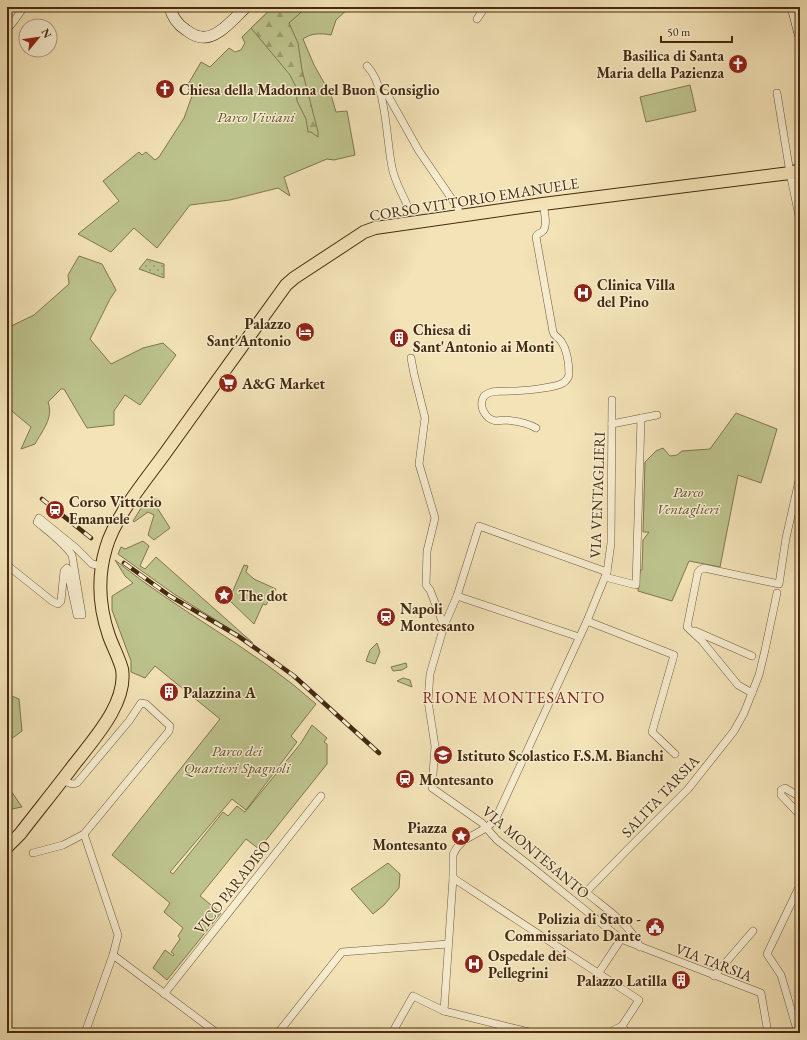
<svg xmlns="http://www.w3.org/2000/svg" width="807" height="1040" font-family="'EB Garamond',serif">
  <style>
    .green { fill: #bdc38d; stroke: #81764e }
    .forest { fill: url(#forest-firs); stroke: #81764e }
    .garden { fill: url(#garden-dots); stroke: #81764e }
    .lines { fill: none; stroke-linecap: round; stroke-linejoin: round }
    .street-casing { stroke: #70583a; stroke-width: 8 }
    .secondary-casing { stroke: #452a10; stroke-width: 12 }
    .primary-casing { stroke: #452a10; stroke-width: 14 }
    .street { stroke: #f7edd0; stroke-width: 7 }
    .secondary { stroke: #f7edd0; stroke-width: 11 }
    .primary { stroke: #f3e3b7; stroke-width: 12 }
    .rail-casing { stroke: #452a10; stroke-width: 4.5 }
    .rail { stroke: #f7edd0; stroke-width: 3; stroke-dasharray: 9; stroke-linecap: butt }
    .labels { text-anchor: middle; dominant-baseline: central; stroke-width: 3; stroke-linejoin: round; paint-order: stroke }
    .poi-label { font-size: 15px; font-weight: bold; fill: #452a10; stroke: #f7edd0; text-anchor: start }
    .park-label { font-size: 15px; font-style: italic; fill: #63502f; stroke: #f7edd0 }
    .street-label { font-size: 15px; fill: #452a10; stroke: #f7edd0 }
    .neighbourhood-label { font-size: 16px; letter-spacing: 1px; fill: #7a1f14; stroke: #f7edd0 }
  </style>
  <defs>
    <pattern id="forest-firs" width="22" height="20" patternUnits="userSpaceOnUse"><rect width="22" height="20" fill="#bdc38d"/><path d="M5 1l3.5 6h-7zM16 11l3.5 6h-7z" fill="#9b9f72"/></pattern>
    <pattern id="garden-dots" width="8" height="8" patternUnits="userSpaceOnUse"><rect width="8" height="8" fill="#bdc38d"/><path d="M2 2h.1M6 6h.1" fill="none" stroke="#9b9f72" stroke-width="1.8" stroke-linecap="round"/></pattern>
  </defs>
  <rect width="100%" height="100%" fill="#f3e3b7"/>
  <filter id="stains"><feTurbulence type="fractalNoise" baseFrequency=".005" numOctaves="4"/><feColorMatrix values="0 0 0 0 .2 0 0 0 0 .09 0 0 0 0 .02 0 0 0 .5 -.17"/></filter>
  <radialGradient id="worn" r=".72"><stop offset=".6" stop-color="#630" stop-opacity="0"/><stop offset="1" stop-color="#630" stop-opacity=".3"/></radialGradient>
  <g class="green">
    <path d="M273 7H350L336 20 331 35C321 33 311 33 303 39L314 65 331 95 336 112 347 111 355 155 334 160 327 159 284 177 290 196 278 188 230 200 190 205 157 248 134 228 111 252 78 234 119 201 103 181 139 152 142 155 146 152 155 160 159 157 184 118 192 96 187 86 201 62 210 67 229 48 235 52 241 50 245 43 242 37Z"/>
    <path d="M690 85 696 111 646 122 640 97Z"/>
    <path d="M79 256 102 264 116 290 110 299 90 339 111 364 143 348 163 343 176 355 140 405 125 395 114 411V425L87 428 64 389H61L48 402C54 418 42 431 35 444L21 449 31 427 7 407V328L34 315 69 284 68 275Z"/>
    <path d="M736 413 777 429 761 483 738 475 720 567 689 561 672 601 638 591 640 570H642L643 540 649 532H643L645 462 656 451 663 448 670 456 677 455 682 451 710 449Z"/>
    <path d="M159 499 156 506 170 528 154 540 148 535 154 515 148 512 134 522 133 521 146 500Z"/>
    <path d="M143 541 149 546 140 566 145 569 156 557 253 643 174 594 118 554 121 547 125 549Z"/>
    <path d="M115 560C179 612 255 649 316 704L291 736 297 742 246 810 232 799 170 872 173 874 223 812 228 816 237 806 245 812 301 743 312 725 327 738 324 742 327 744V764L259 849 246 839 200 896 221 913 167 980 153 968 165 950 173 956 174 954 171 952 180 939 178 936 183 928 164 912 170 903 112 855 220 719 155 666 145 678 131 672V661L112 610V596L133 583 125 576Z"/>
    <path d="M244 565 248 566 246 572 254 579 276 589 266 605 263 604 254 624 229 600Z"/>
    <path d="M377 643 380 652 375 664 366 661 370 650Z"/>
    <path d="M406 663 407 667 402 670 393 671 391 667Z"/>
    <path d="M403 678 410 680 412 687 397 681Z"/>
    <path d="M7 694 19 699 22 731 7 742Z"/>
    <path d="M7 785 22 807 7 810Z"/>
    <path d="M388 863 400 874 399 888 384 905 373 914 351 889Z"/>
  </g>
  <path class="forest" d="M273 7H307L289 23 298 43 302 70 318 132V137L311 132H308L306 119 297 101 296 87 290 75 251 28Z"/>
  <path class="garden" d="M147 259 164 264V278L139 269Z"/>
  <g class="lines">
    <g class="street-casing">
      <g id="street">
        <path d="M477 19 485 7"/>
        <path d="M7 29 14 21 24 7"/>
        <path d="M367 66C387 86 386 140 392 167 394 180 402 193 407 205"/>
        <path d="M381 92 387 94 419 151 458 208 459 216"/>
        <path d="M777 93 790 173 800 221"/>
        <path d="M411 358 414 374 425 418 419 464 435 518 427 551 426 585 430 590 444 626"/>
        <path d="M612 424 657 415"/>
        <path d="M536 428C528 423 516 421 506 420 502 420 499 421 496 421 485 419 478 406 484 396 492 389 501 392 511 391 522 391 555 388 563 383 566 381 568 379 569 375 569 364 568 351 561 341 558 337 554 336 553 332L536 237C537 233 540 234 543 231 548 225 544 211 543 204"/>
        <path d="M7 565 52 601 58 604 61 601 64 571 67 568 77 615H82L72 555C63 542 49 532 37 522L39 518 76 548 92 564 101 566"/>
        <path d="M607 572 479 526 457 596 444 626 430 674 428 701 435 746 432 788 482 823 497 840 529 865 621 939 761 993 768 1033"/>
        <path d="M605 577 636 585 641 418"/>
        <path d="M457 596 579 637"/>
        <path d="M587 621 674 655 652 732 675 754"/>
        <path d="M695 631 752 656"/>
        <path d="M752 693 738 685 702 641 687 627 698 572 700 570 704 568 779 584 786 538 800 476"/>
        <path d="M800 797 785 788 781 790V795L800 815"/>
        <path d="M84 834 118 935 113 955 85 1033"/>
        <path d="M33 853 63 845 84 834 169 731 170 726 146 704 141 703 129 721 77 783C71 785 68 783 63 779"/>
        <path d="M453 878 639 1000 622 1026 608 1033"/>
        <path d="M640 947C630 924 606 909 588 894V890L625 852 688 789 734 731 744 713 759 675 765 650 777 593"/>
        <path d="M113 955 217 1033"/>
        <path d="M598 974 621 939"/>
        <path d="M714 976 753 931"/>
        <path d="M164 994 321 796"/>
        <path d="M444 1011 453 878V855C461 834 485 835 496 818L587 621 607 572 611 543 612 400"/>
        <path d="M622 1026 627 1033"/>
        <path d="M278 1033 342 952 448 944"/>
        <path d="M392 1033 413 996 444 1011 533 1033"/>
        <path d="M798 1033 781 975 767 954 800 885"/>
      </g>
    </g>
    <g class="secondary-casing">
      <g id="secondary">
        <path d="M170 7C172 17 177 24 186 30 189 32 193 35 197 36 215 43 234 18 246 7"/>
        <path d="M793 7 800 34"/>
      </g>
    </g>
    <g class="primary-casing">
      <path id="primary" d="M7 847 20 834C37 812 54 791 70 770 89 744 128 705 122 669 119 658 113 647 109 636 99 607 97 578 106 548 115 516 146 480 166 452 206 397 246 341 286 285L294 278 364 232 375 228 543 204 790 173 800 170"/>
    </g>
    <use href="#street" class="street"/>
    <use href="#secondary" class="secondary"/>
    <use href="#primary" class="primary"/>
    <g class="rail-casing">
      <g id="rail">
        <path d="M42 499 91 538"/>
        <path d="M124 563 170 596 238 636 272 660 294 676 379 753"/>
      </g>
    </g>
    <use href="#rail" class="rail"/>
  </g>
  <defs>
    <g id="church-disc" transform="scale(1)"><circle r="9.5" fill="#8f2418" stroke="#f7edd0"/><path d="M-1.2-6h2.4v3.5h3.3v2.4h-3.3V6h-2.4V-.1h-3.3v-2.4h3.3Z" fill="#fff"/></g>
    <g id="hospital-disc" transform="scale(1)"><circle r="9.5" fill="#8f2418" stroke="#f7edd0"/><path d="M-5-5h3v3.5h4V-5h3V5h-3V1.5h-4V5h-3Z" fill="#fff"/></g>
    <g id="hotel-disc" transform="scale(1)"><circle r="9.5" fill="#8f2418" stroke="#f7edd0"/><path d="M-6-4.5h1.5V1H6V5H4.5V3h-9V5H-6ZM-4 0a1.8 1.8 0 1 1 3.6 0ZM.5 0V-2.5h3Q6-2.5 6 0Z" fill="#fff"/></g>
    <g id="building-disc" transform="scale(1)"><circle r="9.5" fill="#8f2418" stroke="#f7edd0"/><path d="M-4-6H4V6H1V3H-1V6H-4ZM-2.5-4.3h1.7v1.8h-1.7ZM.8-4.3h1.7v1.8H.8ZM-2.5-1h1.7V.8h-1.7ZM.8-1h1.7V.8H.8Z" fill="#fff"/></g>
    <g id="supermarket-disc" transform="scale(1)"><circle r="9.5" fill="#8f2418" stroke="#f7edd0"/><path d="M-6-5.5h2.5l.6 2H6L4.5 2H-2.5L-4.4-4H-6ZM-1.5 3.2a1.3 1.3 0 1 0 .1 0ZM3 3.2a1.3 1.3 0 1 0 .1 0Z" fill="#fff"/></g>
    <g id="station-disc" transform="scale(1)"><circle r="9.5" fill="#8f2418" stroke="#f7edd0"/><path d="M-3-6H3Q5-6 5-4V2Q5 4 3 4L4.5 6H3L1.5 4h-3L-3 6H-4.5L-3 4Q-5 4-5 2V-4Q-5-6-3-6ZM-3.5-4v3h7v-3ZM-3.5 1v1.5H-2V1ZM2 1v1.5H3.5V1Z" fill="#fff"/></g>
    <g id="sight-disc" transform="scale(1)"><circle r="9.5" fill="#8f2418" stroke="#f7edd0"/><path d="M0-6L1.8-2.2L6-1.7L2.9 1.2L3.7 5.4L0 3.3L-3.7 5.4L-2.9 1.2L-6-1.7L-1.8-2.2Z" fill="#fff"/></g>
    <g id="school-disc" transform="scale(1)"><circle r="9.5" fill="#8f2418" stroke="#f7edd0"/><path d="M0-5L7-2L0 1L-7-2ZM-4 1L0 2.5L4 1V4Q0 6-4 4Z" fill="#fff"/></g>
    <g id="civic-disc" transform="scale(1)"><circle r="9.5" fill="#8f2418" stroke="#f7edd0"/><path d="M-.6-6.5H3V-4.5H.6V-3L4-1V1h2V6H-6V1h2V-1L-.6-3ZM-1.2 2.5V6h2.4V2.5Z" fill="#fff"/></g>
  </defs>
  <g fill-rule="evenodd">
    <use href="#church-disc" x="738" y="64"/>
    <use href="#church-disc" x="165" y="89"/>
    <use href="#hospital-disc" x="583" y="293"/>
    <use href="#hotel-disc" x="305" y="332"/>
    <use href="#building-disc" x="399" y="338"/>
    <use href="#supermarket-disc" x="228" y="383"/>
    <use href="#station-disc" x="55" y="510"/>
    <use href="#sight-disc" x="224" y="595"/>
    <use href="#station-disc" x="386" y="617"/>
    <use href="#building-disc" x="169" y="692"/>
    <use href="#school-disc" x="443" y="755"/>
    <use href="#station-disc" x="405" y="779"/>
    <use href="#sight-disc" x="461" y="836"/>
    <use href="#civic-disc" x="655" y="927"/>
    <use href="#hospital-disc" x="474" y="964"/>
    <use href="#building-disc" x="681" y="980"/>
  </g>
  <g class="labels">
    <g class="poi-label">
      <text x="724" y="55" text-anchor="end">Basilica di Santa<tspan x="724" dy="17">Maria della Pazienza</tspan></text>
      <text x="179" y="89">Chiesa della Madonna del Buon Consiglio</text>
      <text x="597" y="284">Clinica Villa<tspan x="597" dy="17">del Pino</tspan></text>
      <text x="291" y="323" text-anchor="end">Palazzo<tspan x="291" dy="17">Sant'Antonio</tspan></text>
      <text x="413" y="329">Chiesa di<tspan x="413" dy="17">Sant'Antonio ai Monti</tspan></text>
      <text x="242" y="383">A&amp;G Market</text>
      <text x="69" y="501">Corso Vittorio<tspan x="69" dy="17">Emanuele</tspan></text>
      <text x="238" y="595">The dot</text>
      <text x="400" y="608">Napoli<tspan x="400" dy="17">Montesanto</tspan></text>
      <text x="183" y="692">Palazzina A</text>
      <text x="457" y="755">Istituto Scolastico F.S.M. Bianchi</text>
      <text x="419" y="779">Montesanto</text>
      <text x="447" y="827" text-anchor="end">Piazza<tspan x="447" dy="17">Montesanto</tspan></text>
      <text x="641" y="918" text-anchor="end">Polizia di Stato -<tspan x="641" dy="17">Commissariato Dante</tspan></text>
      <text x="488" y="955">Ospedale dei<tspan x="488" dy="17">Pellegrini</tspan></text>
      <text x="667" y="980" text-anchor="end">Palazzo Latilla</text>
    </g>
    <g class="park-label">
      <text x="256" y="116">Parco Viviani</text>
      <text x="688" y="491">Parco<tspan x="688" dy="17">Ventaglieri</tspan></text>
      <text x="237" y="750">Parco dei<tspan x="237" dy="17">Quartieri Spagnoli</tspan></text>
    </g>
    <g class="street-label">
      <text transform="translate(474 199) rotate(-9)">CORSO VITTORIO EMANUELE</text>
      <text transform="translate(597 495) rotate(-88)">VIA VENTAGLIERI</text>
      <text transform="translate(660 796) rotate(-47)">SALITA TARSIA</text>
      <text transform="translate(536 852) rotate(40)">VIA MONTESANTO</text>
      <text transform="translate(232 887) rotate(-52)">VICO PARADISO</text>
      <text transform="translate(714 962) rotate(21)">VIA TARSIA</text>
    </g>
    <g class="neighbourhood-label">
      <text x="514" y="697">RIONE MONTESANTO</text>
    </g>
  </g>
  <rect width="807" height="1040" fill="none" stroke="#f3e3b7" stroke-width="24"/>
  <rect x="8" y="8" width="791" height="1024" fill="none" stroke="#452a10" stroke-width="2"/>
  <rect x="12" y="12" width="783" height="1016" fill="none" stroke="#452a10"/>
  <g transform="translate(38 38) rotate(61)"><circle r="19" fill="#f7edd0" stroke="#b09f83"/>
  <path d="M0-3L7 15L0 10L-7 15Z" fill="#8f2418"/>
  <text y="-6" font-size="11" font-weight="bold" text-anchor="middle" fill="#452a10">N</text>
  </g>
  <path d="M661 36v6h71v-6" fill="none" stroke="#452a10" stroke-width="2"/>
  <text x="667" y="36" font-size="12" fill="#452a10" stroke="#f7edd0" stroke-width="3" paint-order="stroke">50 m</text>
  <rect width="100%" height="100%" filter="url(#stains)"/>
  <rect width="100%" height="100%" fill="url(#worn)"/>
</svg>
